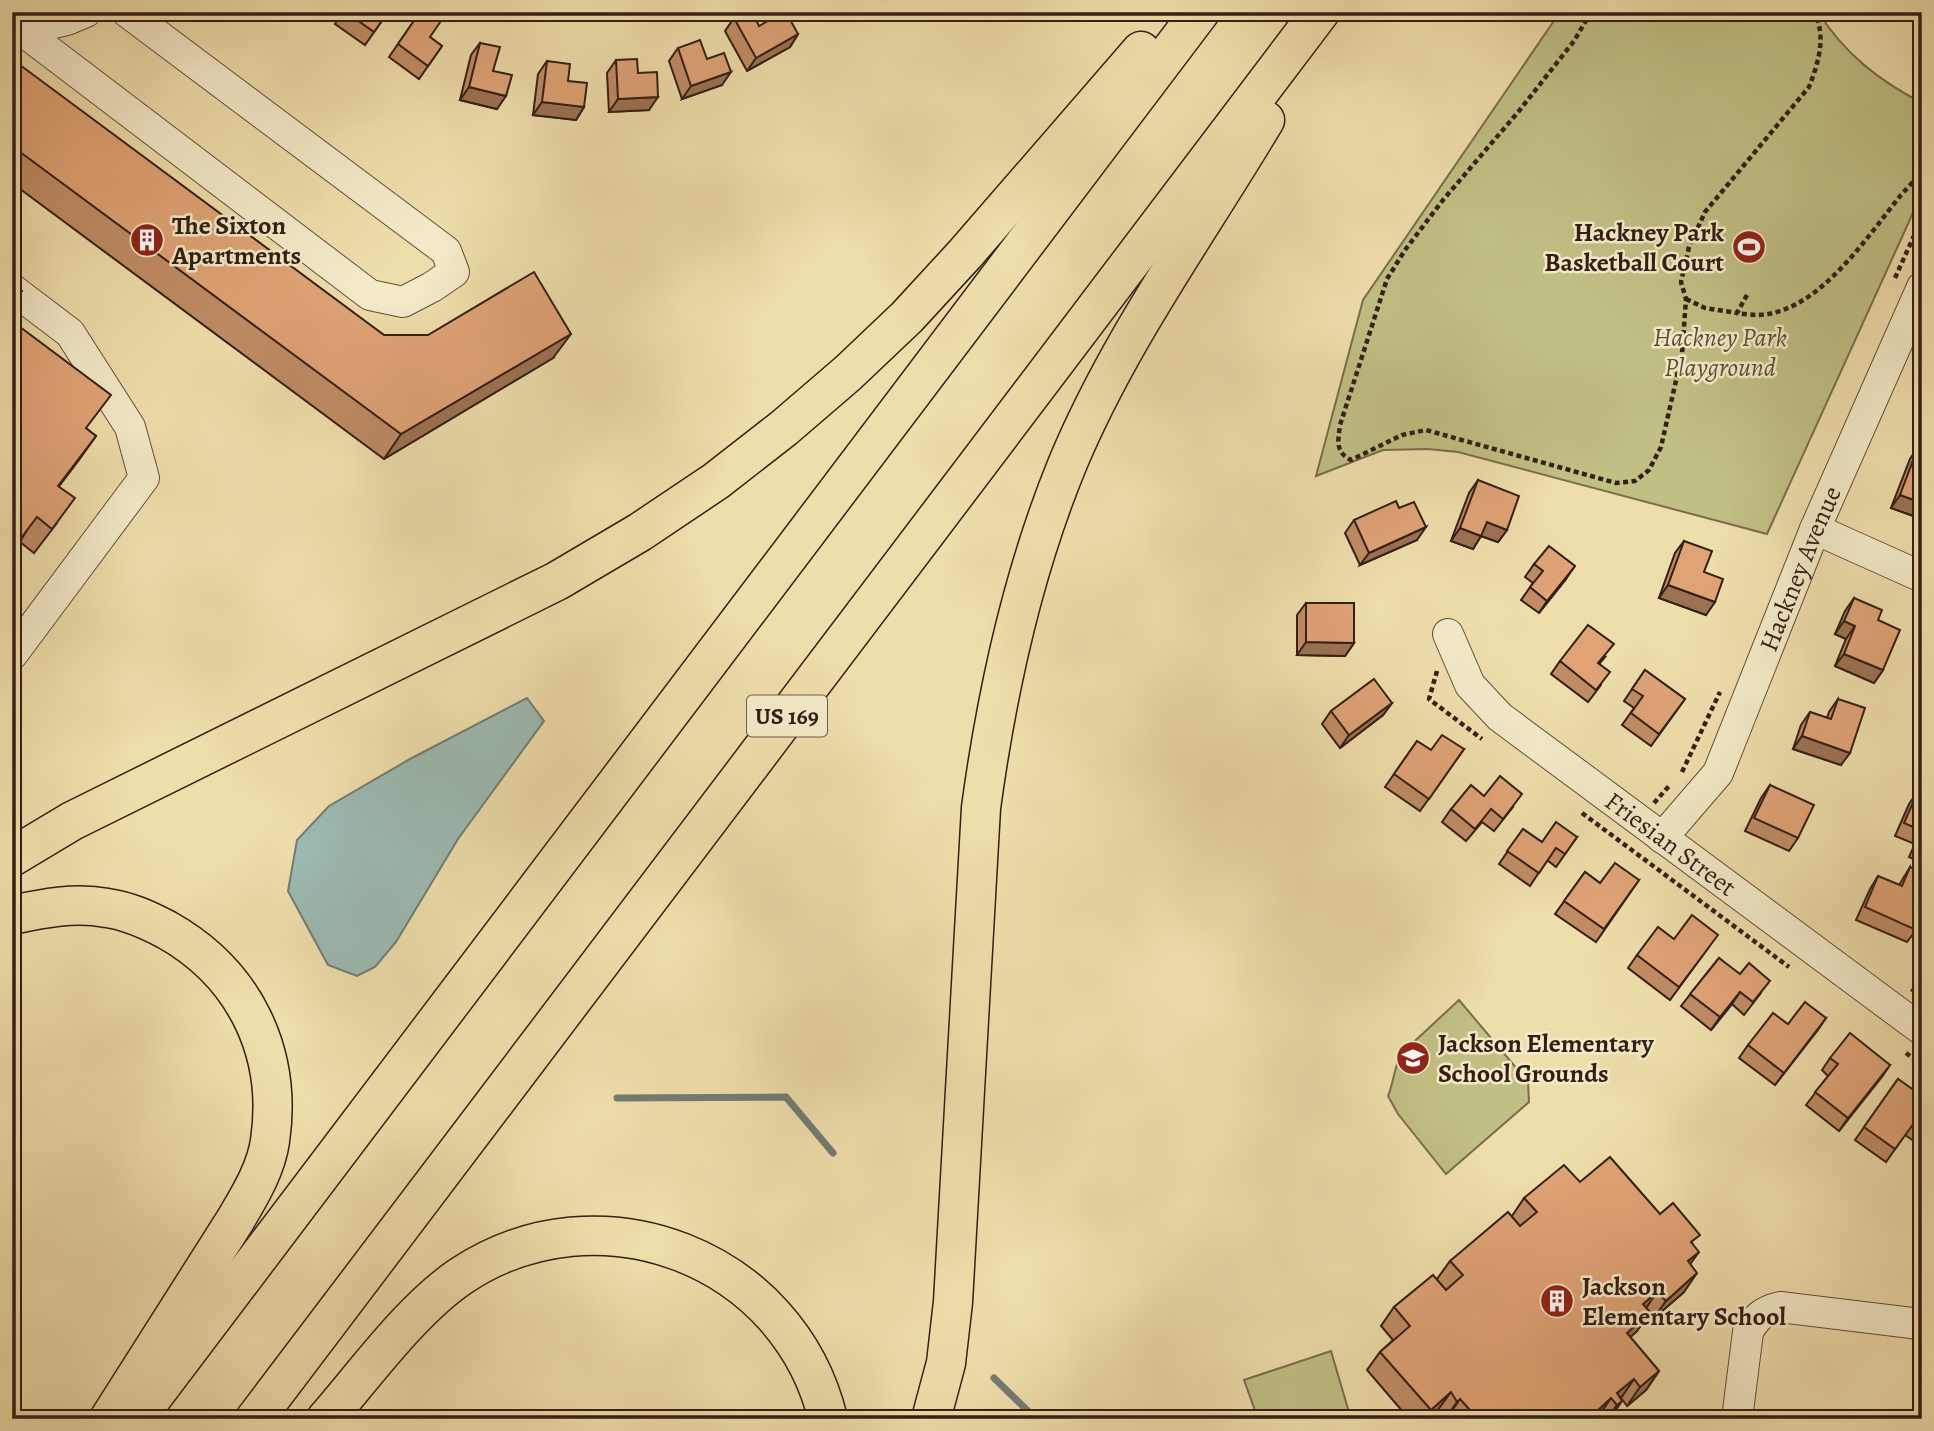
<svg xmlns="http://www.w3.org/2000/svg" width="1934" height="1431" font-family="Alegreya,serif">
  <style>
    .green { fill: #c0bf84; stroke: #7a6e4c; stroke-width: 2 }
    .water { fill: #9cbab2; stroke: #727c73; stroke-width: 2 }
    .lines { fill: none; stroke-linecap: round; stroke-linejoin: round }
    .stream { stroke: #727c73; stroke-width: 7 }
    .minor-casing { stroke: #624e3a; stroke-width: 32 }
    .highway-casing { stroke: #331e15; stroke-width: 41 }
    .path { stroke: #331e15; stroke-width: 4.5; stroke-dasharray: 5 3.5; stroke-linecap: butt }
    .minor { stroke: #f4eac8; stroke-width: 30 }
    .highway { stroke: #eedeab; stroke-width: 38 }
    .wall { fill: #c08c65; stroke: #331e15; stroke-width: 2 }
    .shaded-wall { fill: #9c7253; stroke: #331e15; stroke-width: 2 }
    .building { fill: #dfa376; stroke: #331e15; stroke-width: 2 }
    .labels { text-anchor: middle; dominant-baseline: central; stroke-width: 5; stroke-linejoin: round; paint-order: stroke }
    .shield { fill: #f4eac8; stroke: #6d5b4b; stroke-width: 2 }
    .shield-label { font-size: 24px; font-weight: bold; fill: #331e15 }
    .poi-label { font-size: 26px; font-weight: bold; fill: #331e15; stroke: #f4eac8; text-anchor: start }
    .park-label { font-size: 26px; font-style: italic; fill: #5d4e36; stroke: #f4eac8 }
    .street-label { font-size: 26px; fill: #331e15; stroke: #f4eac8 }
  </style>
  <rect width="100%" height="100%" fill="#eedeab"/>
  <filter id="stains"><feTurbulence type="fractalNoise" baseFrequency=".00286" numOctaves="4"/><feColorMatrix values="0 0 0 0 .2 0 0 0 0 .09 0 0 0 0 .02 0 0 0 .5 -.17"/></filter>
  <radialGradient id="worn" r=".72"><stop offset=".6" stop-color="#630" stop-opacity="0"/><stop offset="1" stop-color="#630" stop-opacity=".3"/></radialGradient>
  <g class="green">
    <path d="M1560 12H1818C1845 54 1878 80 1922 103V193L1767 534 1458 452 1428 449 1383 450 1316 476 1363 300Z"/>
    <path d="M1459 1000 1528 1082 1529 1102 1446 1174 1398 1114 1388 1096C1394 1082 1394 1066 1402 1053Z"/>
    <path d="M1331 1351 1351 1419H1258L1244 1380Z"/>
  </g>
  <path class="water" d="M527 698 544 721 458 839 396 942 375 967 357 976 328 965 288 891 297 840 329 806 410 759Z"/>
  <g class="lines">
    <g class="stream">
      <path d="M617 1098 786 1097 833 1153"/>
      <path d="M994 1378 1036 1419"/>
    </g>
    <g class="minor-casing">
      <g id="minor">
        <path d="M34 12 38 27 67 20 86 12"/>
        <path d="M24 32 370 295 403 302 432 287 454 272 446 251 127 12"/>
        <path d="M12 289 70 333 130 427 144 478 12 655"/>
        <path d="M1815 529 1922 577"/>
        <path id="s1" d="M1448 634 1470 685 1500 717 1922 1030"/>
        <path id="s2" d="M1662 838 1718 773 1815 529 1922 287"/>
        <path d="M1737 1419 1748 1332C1756 1317 1763 1311 1780 1307L1912 1323 1922 1326"/>
      </g>
    </g>
    <g class="highway-casing">
      <g id="highway">
        <path d="M12 857 72 821 557 581 640 532 716 481 784 428 848 373 907 317 965 254 1141 51"/>
        <path d="M12 915C44 908 75 902 107 908 129 911 148 920 167 930 245 974 283 1053 270 1141 266 1169 250 1195 236 1219L109 1419"/>
        <path d="M136 1419 1200 12"/>
        <path d="M255 1419 1320 12"/>
        <path d="M326 1419C366 1373 411 1310 461 1276 599 1184 789 1257 828 1419"/>
        <path d="M931 1419 946 1363 953 1302 981 808C997 690 1022 575 1067 465 1118 342 1197 234 1265 120"/>
      </g>
    </g>
    <g class="path">
      <path d="M1591 12 1574 41 1519 111 1443 200 1405 250 1387 279 1340 425C1338 441 1335 452 1351 460L1402 435 1426 430 1616 483 1635 481 1649 470 1661 447 1682 354 1686 299 1681 282 1689 247 1705 212 1809 87C1818 64 1827 36 1814 12"/>
      <path d="M1895 278 1922 218"/>
      <path d="M1747 295 1737 313C1744 314 1752 315 1759 315 1819 312 1866 238 1901 195L1912 183 1922 178"/>
      <path d="M1686 299 1705 308 1737 313"/>
      <path d="M1437 671 1429 699 1482 739"/>
      <path d="M1682 772 1720 692"/>
      <path d="M1654 803 1669 786"/>
      <path d="M1582 813 1789 967"/>
      <path d="M1912 992 1922 977"/>
      <path d="M1906 1053 1922 1065"/>
    </g>
    <use href="#minor" class="minor"/>
    <use href="#highway" class="highway"/>
  </g>
  <g class="wall">
    <path d="M343 12H388L365 45 335 24Z"/>
    <path d="M420 12 430 37 442 46 419 79 389 57Z"/>
    <path d="M802 12H816L811 19Z"/>
    <path d="M734 18 759 26 798 34 790 47 747 71 725 31Z"/>
    <path d="M480 43 493 71 497 109 460 100 471 55Z"/>
    <path d="M678 48 707 59 722 85 682 99 669 61Z"/>
    <path d="M616 60 638 73 649 110 609 112 607 73Z"/>
    <path d="M547 61 568 81 584 107 576 120 533 115 538 74Z"/>
    <path d="M12 76 384 335H428L553 358 384 459 12 183Z"/>
    <path d="M86 429 96 436 59 486 57 523 34 553 20 542Z"/>
    <path d="M1918 447 1922 448V519L1891 508 1910 459Z"/>
    <path d="M1478 480 1507 530 1498 542 1481 536 1473 549 1451 541 1469 493Z"/>
    <path d="M1399 508 1417 540 1360 565 1345 533 1354 520Z"/>
    <path d="M1684 541 1704 572 1706 615 1659 598 1675 553Z"/>
    <path d="M1534 564 1566 579 1539 613 1521 600 1533 583 1525 577Z"/>
    <path d="M1854 598 1883 670 1874 683 1835 666 1846 639 1835 634 1845 611Z"/>
    <path d="M1306 603 1354 643 1345 656 1297 655V615Z"/>
    <path d="M1605 657 1599 664 1601 685 1588 702 1551 674 1560 661Z"/>
    <path d="M1645 670 1685 699 1651 746 1622 725 1634 708 1624 701Z"/>
    <path d="M1838 699 1841 765 1793 749 1801 725 1810 712 1827 718 1829 712Z"/>
    <path d="M1392 703 1383 715 1340 748 1322 724 1331 711Z"/>
    <path d="M1417 741 1431 750 1464 749 1420 811 1385 787Z"/>
    <path d="M1922 755V769L1917 766Z"/>
    <path d="M1770 785 1798 838 1789 851 1745 831 1761 798Z"/>
    <path d="M1918 791 1922 793V863L1909 857 1915 844 1895 836 1909 804Z"/>
    <path d="M1484 796 1513 807 1494 831 1482 822 1466 841 1442 822 1451 809Z"/>
    <path d="M1523 829 1542 842 1577 837 1556 867 1547 860 1530 886 1499 864Z"/>
    <path d="M1910 867 1916 930 1907 942 1856 920 1870 889 1878 876 1899 885Z"/>
    <path d="M1585 872 1600 883 1639 880 1596 942 1555 914Z"/>
    <path d="M1674 939 1709 947 1670 1000 1628 968 1637 955Z"/>
    <path d="M1719 958 1761 993 1744 1015 1732 1004 1711 1030 1681 1006Z"/>
    <path d="M1826 1018 1775 1085 1739 1058 1748 1045 1788 1024Z"/>
    <path d="M1830 1058 1890 1065 1839 1131 1806 1105 1828 1076 1822 1070Z"/>
    <path d="M1898 1079 1922 1096V1139L1918 1144 1905 1135 1886 1162 1855 1140Z"/>
    <path d="M1580 1182 1660 1214 1693 1244 1684 1292 1653 1319 1648 1315 1637 1331 1630 1337 1659 1371 1646 1390 1627 1406 1621 1398 1610 1419H1448L1447 1418 1443 1419 1437 1411 1429 1419H1409L1367 1370 1380 1352 1393 1340 1381 1326 1394 1307 1437 1279 1450 1261 1512 1216 1524 1198Z"/>
  </g>
  <g class="shaded-wall">
    <path d="M798 34 790 47 747 71 756 58Z"/>
    <path d="M731 72 722 85 682 99 691 86Z"/>
    <path d="M469 87 506 96 497 109 460 100Z"/>
    <path d="M658 97 649 110 609 112 618 99Z"/>
    <path d="M542 102 584 107 576 120 533 115Z"/>
    <path d="M571 334 553 358 384 459 401 434Z"/>
    <path d="M96 436 79 460 41 510 58 486Z"/>
    <path d="M1900 495 1922 503V519L1891 508Z"/>
    <path d="M1487 522 1507 530 1498 542 1478 535Z"/>
    <path d="M1426 527 1417 540 1360 565 1369 553Z"/>
    <path d="M1460 528 1481 536 1473 549 1451 541Z"/>
    <path d="M1575 566 1566 579 1539 613 1547 601Z"/>
    <path d="M1668 585 1715 602 1706 615 1659 598Z"/>
    <path d="M1844 621 1855 626 1846 639 1835 634Z"/>
    <path d="M1306 642 1354 643 1345 656 1297 655Z"/>
    <path d="M1844 654 1883 670 1874 683 1835 666Z"/>
    <path d="M1392 703 1383 715 1340 748 1349 735Z"/>
    <path d="M1802 736 1850 753 1841 765 1793 749Z"/>
    <path d="M1740 992 1732 1004 1711 1030 1720 1017Z"/>
    <path d="M1826 1018 1818 1030 1775 1085 1784 1073Z"/>
    <path d="M1890 1065 1882 1077 1839 1131 1848 1118Z"/>
    <path d="M1699 1252 1686 1270 1688 1261Z"/>
    <path d="M1697 1273 1684 1292 1653 1319 1666 1301Z"/>
    <path d="M1657 1292 1644 1311 1643 1304Z"/>
    <path d="M1650 1312 1637 1331 1614 1352 1627 1333Z"/>
    <path d="M1659 1371 1646 1390 1627 1406 1640 1387Z"/>
    <path d="M1634 1379 1621 1398 1617 1393Z"/>
    <path d="M1451 1392 1437 1411 1429 1419H1425L1431 1410Z"/>
    <path d="M1611 1398 1598 1417 1596 1412Z"/>
    <path d="M1460 1399 1447 1418 1445 1419 1457 1402Z"/>
    <path d="M1622 1401 1610 1419H1607L1617 1405Z"/>
  </g>
  <g class="building">
    <path d="M346 12H388L374 32Z"/>
    <path d="M420 12H436L443 18 430 37 442 46 428 66 398 44Z"/>
    <path d="M744 12H752L759 26 783 12H786L798 34 756 58 734 18Z"/>
    <path d="M700 40 707 59 724 53 731 72 691 86 678 48Z"/>
    <path d="M480 43 500 47 493 71 512 75 506 96 469 87Z"/>
    <path d="M637 59 638 73 657 72 658 97 618 99 616 60Z"/>
    <path d="M547 61 570 64 568 81 587 83 584 107 542 102Z"/>
    <path d="M20 65 384 335H428L534 272 571 334 401 434 12 146V76Z"/>
    <path d="M12 283 22 291 12 304Z"/>
    <path d="M12 321 111 395 86 428 96 436 58 486 75 498 52 529 37 517 12 550Z"/>
    <path d="M1918 447 1922 448V503L1900 495Z"/>
    <path d="M1478 480 1519 496 1507 530 1487 522 1481 536 1460 528Z"/>
    <path d="M1396 501 1399 508 1414 502 1426 527 1369 553 1354 520Z"/>
    <path d="M1684 541 1712 551 1704 572 1723 579 1715 602 1668 585Z"/>
    <path d="M1549 546 1575 566 1547 601 1530 587 1543 571 1534 564Z"/>
    <path d="M1854 598 1882 610 1878 620 1900 630 1883 670 1844 654 1855 626 1844 621Z"/>
    <path d="M1306 603H1354V643L1306 642Z"/>
    <path d="M1588 625 1614 644 1598 663 1610 672 1596 690 1560 661Z"/>
    <path d="M1645 670 1685 699 1659 734 1631 713 1643 696 1632 689Z"/>
    <path d="M1374 679 1392 703 1349 735 1331 711Z"/>
    <path d="M1838 699 1865 708 1850 753 1802 736 1810 712 1831 719Z"/>
    <path d="M1442 735 1464 749 1429 799 1394 774 1417 741 1431 750Z"/>
    <path d="M1500 776 1522 794 1503 819 1491 809 1475 829 1451 809 1471 785 1484 796Z"/>
    <path d="M1770 785 1814 805 1798 838 1754 818Z"/>
    <path d="M1918 791 1922 793V831L1904 823Z"/>
    <path d="M1556 822 1577 837 1565 854 1556 848 1539 873 1507 851 1523 829 1542 842Z"/>
    <path d="M1922 836V846L1918 845Z"/>
    <path d="M1615 863 1639 880 1604 929 1564 901 1585 872 1600 883Z"/>
    <path d="M1910 867 1922 872V917L1916 930 1865 907 1878 876 1902 886Z"/>
    <path d="M1692 915 1718 935 1679 987 1637 955 1658 927 1674 939Z"/>
    <path d="M1719 958 1740 974 1749 963 1770 981 1753 1002 1740 992 1720 1017 1690 994Z"/>
    <path d="M1805 1002 1826 1018 1784 1073 1748 1045 1773 1013 1788 1024Z"/>
    <path d="M1850 1033 1890 1065 1848 1118 1815 1092 1838 1064 1830 1058Z"/>
    <path d="M1898 1079 1922 1096V1128L1914 1123 1895 1149 1864 1127Z"/>
    <path d="M1610 1157 1660 1214 1673 1203 1700 1235 1691 1242 1699 1252 1688 1261 1697 1273 1666 1301 1657 1292 1643 1304 1650 1312 1627 1333 1659 1371 1640 1387 1634 1379 1617 1393 1622 1401 1617 1405 1611 1398 1596 1412 1602 1419H1458L1469 1409 1460 1399 1457 1402 1451 1392 1431 1410 1380 1352 1410 1326 1394 1307 1433 1275 1446 1290 1463 1275 1450 1261 1508 1212 1520 1226 1537 1212 1524 1198 1564 1165 1580 1182Z"/>
  </g>
  <defs>
    <g id="building-disc" transform="scale(1.75)"><circle r="9.5" fill="#8f2418" stroke="#f4eac8"/><path d="M-4-6H4V6H1V3H-1V6H-4ZM-2.5-4.3h1.7v1.8h-1.7ZM.8-4.3h1.7v1.8H.8ZM-2.5-1h1.7V.8h-1.7ZM.8-1h1.7V.8H.8Z" fill="#fff"/></g>
    <g id="stadium-disc" transform="scale(1.75)"><circle r="9.5" fill="#8f2418" stroke="#f4eac8"/><path d="M0-5a6.5 5 0 1 0 0 10a6.5 5 0 1 0 0-10ZM-3.5-1.8h7v3.6h-7Z" fill="#fff"/></g>
    <g id="school-disc" transform="scale(1.75)"><circle r="9.5" fill="#8f2418" stroke="#f4eac8"/><path d="M0-5L7-2L0 1L-7-2ZM-4 1L0 2.5L4 1V4Q0 6-4 4Z" fill="#fff"/></g>
  </defs>
  <g fill-rule="evenodd">
    <use href="#building-disc" x="147" y="240"/>
    <use href="#stadium-disc" x="1749" y="247"/>
    <use href="#school-disc" x="1413" y="1058"/>
    <use href="#building-disc" x="1557" y="1301"/>
  </g>
  <g class="labels">
    <rect class="shield" x="747" y="695.5" width="80" height="41" rx="5"/>
    <g class="shield-label">
      <text x="787" y="716">US 169</text>
    </g>
    <g class="poi-label">
      <text x="172" y="225">The Sixton<tspan x="172" dy="30">Apartments</tspan></text>
      <text x="1724" y="232" text-anchor="end">Hackney Park<tspan x="1724" dy="30">Basketball Court</tspan></text>
      <text x="1438" y="1043">Jackson Elementary<tspan x="1438" dy="30">School Grounds</tspan></text>
      <text x="1582" y="1286">Jackson<tspan x="1582" dy="30">Elementary School</tspan></text>
    </g>
    <g class="park-label">
      <text x="1720" y="337">Hackney Park<tspan x="1720" dy="30">Playground</tspan></text>
    </g>
    <g class="street-label">
      <text stroke="none"><textPath href="#s2" startOffset="306">Hackney Avenue</textPath></text>
      <text stroke="none"><textPath href="#s1" startOffset="312">Friesian Street</textPath></text>
    </g>
  </g>
  <rect width="1934" height="1431" fill="none" stroke="#eedeab" stroke-width="42"/>
  <rect x="14" y="14" width="1906" height="1403" fill="none" stroke="#331e15" stroke-width="3.5"/>
  <rect x="21" y="21" width="1892" height="1389" fill="none" stroke="#331e15" stroke-width="2"/>
  <rect width="100%" height="100%" filter="url(#stains)"/>
  <rect width="100%" height="100%" fill="url(#worn)"/>
</svg>
